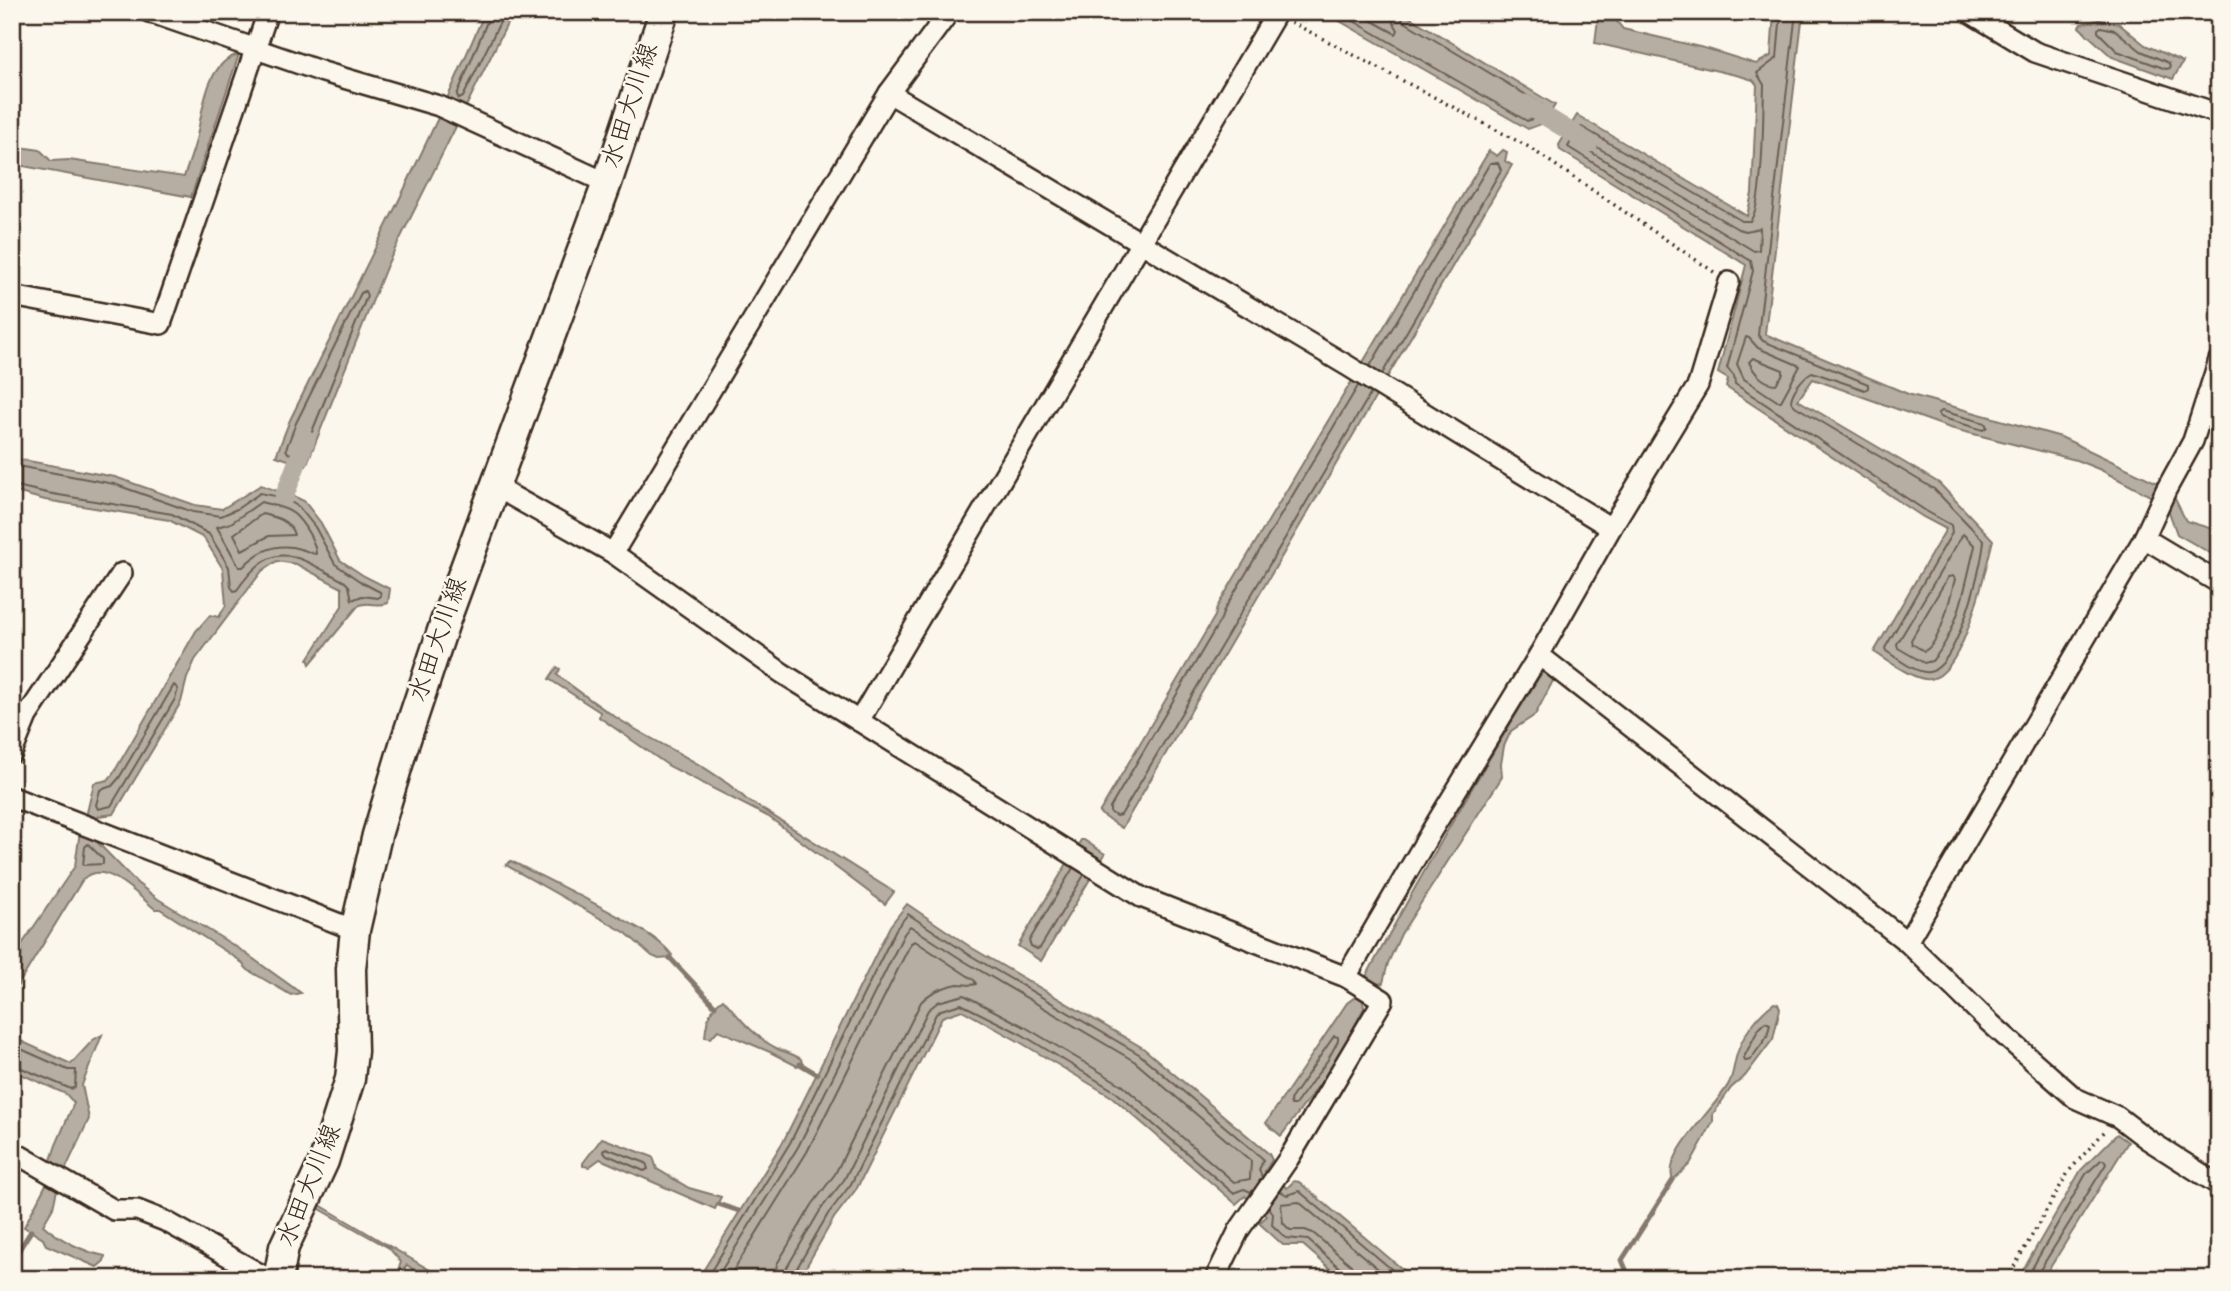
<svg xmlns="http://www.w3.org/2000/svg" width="2231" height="1291" font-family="Dekko,'Klee One',sans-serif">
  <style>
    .water { fill: #b6aea2; stroke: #85796d; stroke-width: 2 }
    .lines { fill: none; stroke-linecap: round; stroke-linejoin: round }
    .shore { stroke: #6c5f53; stroke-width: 2 }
    .stream { stroke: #85796d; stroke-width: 5 }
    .canal { stroke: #b6aea2; stroke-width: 19 }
    .street-casing { stroke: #3b2a1e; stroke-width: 24 }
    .secondary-casing { stroke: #3b2a1e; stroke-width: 33 }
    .path { stroke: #3b2a1e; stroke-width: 3.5; stroke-dasharray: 2 5; stroke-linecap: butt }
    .street { stroke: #fbf7ec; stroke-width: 19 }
    .secondary { stroke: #fbf7ec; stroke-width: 28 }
    .labels { text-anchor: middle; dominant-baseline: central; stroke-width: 5; stroke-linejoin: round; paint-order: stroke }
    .street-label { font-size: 26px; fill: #3b2a1e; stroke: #fbf7ec }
  </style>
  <rect width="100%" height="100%" fill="#fbf7ec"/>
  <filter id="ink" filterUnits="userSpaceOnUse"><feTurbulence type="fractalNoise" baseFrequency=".0143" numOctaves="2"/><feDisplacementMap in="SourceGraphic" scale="14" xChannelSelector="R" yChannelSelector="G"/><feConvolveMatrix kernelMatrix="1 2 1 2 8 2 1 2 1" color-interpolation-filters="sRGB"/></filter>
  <g filter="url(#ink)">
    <g class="water">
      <path d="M485 12H513L387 265 306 466 276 456 290 420 402 194 447 99Z"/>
      <path d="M1324 12H1401L1555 105 1544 123 1528 129Z"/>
      <path d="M1774 12H1803L1765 334 1908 394 2061 437 2162 485 2171 491 2186 521 2219 531V558L2177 534 2168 509 2156 499 2101 470 2076 460 1950 428 1813 379 1798 400 1939 483 1993 540C1985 569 1965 673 1931 679 1916 682 1887 660 1874 652L1946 529 1923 517 1726 387 1728 379 1718 373 1746 265 1560 150 1559 145 1577 115 1747 216 1752 193 1757 85 1753 80 1740 76 1595 43 1598 19 1601 15 1615 19 1623 29 1708 49 1756 64 1771 56Z"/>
      <path d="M2099 20 2119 24 2145 45 2183 62 2173 79 2112 57 2079 27 2081 24Z"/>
      <path d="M239 54 191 197 12 164V146L40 150 51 161 69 160 184 177C188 165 193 152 196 140 203 112 205 63 239 54Z"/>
      <path d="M1503 150 1507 152 1505 161 1512 165 1122 828 1099 813 1215 616 1217 607 1489 151 1497 156Z"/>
      <path d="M12 458 115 477 195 505 222 509 261 485 280 492 290 473 299 477 291 495 304 501 321 523 340 560 364 576 390 589 388 603C378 608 368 600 358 606L310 664 308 659 342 606V588L296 564 277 561 262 571 195 660 187 678 181 702 114 814 99 816 92 833 95 840 137 883 158 899 238 948 301 993 291 995 248 970 239 960 160 909H155C137 895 105 858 83 879L12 995V959L75 866 80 831 83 829 94 783 108 780 113 774 196 631 210 615 219 617 226 605 223 569 204 538 169 520 45 500 12 491Z"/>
      <path d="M557 667 560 669 557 675C576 689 595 704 614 716 657 745 708 763 746 799L894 892 885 904 769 817 669 766 599 717 600 712 549 679Z"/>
      <path d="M1551 668 1556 675 1535 715 1511 731 1504 746 1501 764 1502 777 1401 934 1388 963 1383 983 1372 985 1363 1001 1364 1008 1334 1065 1281 1136 1266 1123 1347 1003 1355 997C1415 886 1476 777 1543 671Z"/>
      <path d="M1081 840H1084L1105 854 1041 961 1018 946Z"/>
      <path d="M511 861C550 881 590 900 628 922 643 931 660 940 672 955L670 958 659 959 652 956 626 933 506 865Z"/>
      <path d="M907 904 972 948 1143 1048 1269 1154 1272 1160 1265 1171 1287 1188 1294 1181 1299 1182 1414 1279H1342L1303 1245H1283L1259 1223 1267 1216 1245 1196 1236 1204 1112 1097 1018 1041 962 1010 942 1017 857 1188 834 1218 799 1279H698L784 1140 890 926Z"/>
      <path d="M723 999C740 1018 753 1036 776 1048 784 1052 793 1054 801 1059L802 1063 797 1066 770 1052 718 1030 711 1038 705 1037C706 1022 710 1007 723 999Z"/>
      <path d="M1774 1003 1778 1004 1780 1009 1773 1039 1745 1076 1731 1088 1713 1114V1122L1690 1164 1673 1180C1661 1156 1719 1104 1729 1083 1734 1074 1734 1061 1738 1051 1744 1033 1758 1015 1774 1003Z"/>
      <path d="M102 1035 82 1085 89 1119 58 1185 53 1208 43 1225C59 1239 83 1252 105 1256L104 1261 97 1267 46 1245 43 1239 24 1227 54 1169 50 1163 56 1145 74 1103 66 1094 12 1070V1037L71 1064 93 1040Z"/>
      <path d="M2117 1134 2128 1142 2043 1279H2018L2081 1170Z"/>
      <path d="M602 1138 653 1157 657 1169 689 1188 721 1197 715 1209 600 1159 589 1167 583 1166V1163Z"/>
      <path d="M320 1205 445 1279H426L407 1265 402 1272 399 1268 401 1262 389 1248 318 1208Z"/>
    </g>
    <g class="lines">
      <g class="shore">
        <path d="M491 12 457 95 459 99 463 97 505 12"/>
        <path d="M1338 12 1527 121 1540 116 1544 109 1543 105 1403 21 1399 12"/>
        <path d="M1356 12 1396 34 1398 30 1392 20 1390 12"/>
        <path d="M1781 12 1777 58 1757 73 1764 85C1763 110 1764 206 1750 221H1742L1582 127 1578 128 1568 147 1751 261 1753 271 1727 368 1734 376 1735 384 1926 511 1951 525 1952 533 1885 648 1886 651C1897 658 1916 674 1929 672 1957 668 1982 566 1984 541L1934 489 1795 406 1791 401C1792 391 1803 377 1812 372L1865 390 1868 388V384L1763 341 1758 335 1796 12"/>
        <path d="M2101 27 2115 30 2141 51 2169 63 2170 68 2166 69 2117 51 2098 32V29Z"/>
        <path d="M1583 139 1738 229 1746 231 1760 228 1759 250 1754 251 1581 146 1580 142Z"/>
        <path d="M365 291 367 296 303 454 299 456 288 453 286 449 296 423 361 293Z"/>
        <path d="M1746 337 1749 338 1758 348 1800 366 1781 401H1777L1744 379 1737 364Z"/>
        <path d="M1753 358 1783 370V374L1776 384C1764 384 1754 373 1749 362Z"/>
        <path d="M1370 366 1490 163H1498L1501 170 1382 374"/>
        <path d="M1358 386 1224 610 1221 619 1110 808V812L1116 816 1121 815 1371 393"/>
        <path d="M1942 411 1985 423 1987 427 1983 430 1940 417 1938 413Z"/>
        <path d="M12 465 114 484 193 512 221 516 237 509 260 493 284 498 299 507 315 527 335 564 361 582 380 592 381 596 378 598 362 596 352 600 349 586 345 582C296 556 275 535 237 590L234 591 231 587 229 567 209 534 172 514 47 493 12 485"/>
        <path d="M261 502C271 505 285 507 294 514 303 522 316 542 316 554 310 554 307 550 300 549 277 542 259 550 243 567H239L217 527 231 523Z"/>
        <path d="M262 514C276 517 290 520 294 535L269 536 242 550 234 534Z"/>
        <path d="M1963 534 1975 546C1965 584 1959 631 1932 661L1924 663 1898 648 1897 644Z"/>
        <path d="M1953 576 1955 579C1950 597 1941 644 1924 651L1912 644 1911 640 1948 577Z"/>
        <path d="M174 685 178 689 175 699 111 806 98 809 96 805 100 790 112 786 119 778Z"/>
        <path d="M88 844 103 859V864L83 865 85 847Z"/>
        <path d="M1073 868 1029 941 1031 946 1037 949 1040 948 1084 875"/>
        <path d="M1765 1022 1770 1024 1767 1037 1750 1060 1745 1061 1744 1057 1759 1028Z"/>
        <path d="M1334 1036 1338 1037V1041L1327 1061 1295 1105H1291L1290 1100Z"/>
        <path d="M12 1045 68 1070H76L75 1087 71 1089 12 1064"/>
        <path d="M606 1148 646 1163 648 1169 644 1171 605 1154 603 1151Z"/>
        <path d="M1280 1191 1287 1195 1299 1191 1403 1279"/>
        <path d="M1269 1207 1273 1214 1272 1225 1286 1238 1308 1240 1343 1271 1346 1279"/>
        <path d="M706 1279 790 1143 896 929 908 914 968 954 1139 1054 1262 1158 1263 1161 1259 1170 1262 1177"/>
        <path d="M716 1279 798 1147 904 934 910 926 964 961 1134 1061 1251 1161 1250 1179 1234 1182 1122 1085 1025 1027 964 995 938 1002 928 1010 844 1180 821 1209 786 1269 784 1279"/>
        <path d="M728 1279 807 1152 911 943 915 941 974 980 976 984C970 986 965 984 958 984 945 986 930 992 921 1002L835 1174 812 1205 777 1264 774 1279"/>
        <path d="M793 1279 794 1273 828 1214 851 1184 936 1014 941 1010 961 1004 1021 1034 1116 1092 1233 1193 1244 1189 1251 1192"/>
        <path d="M1355 1279 1351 1265 1313 1233 1305 1230H1290L1283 1223 1281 1204 1299 1202 1390 1279"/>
        <path d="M2026 1279 2086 1174 2101 1160H2104L2106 1164 2038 1273V1279"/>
      </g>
      <g class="stream">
        <path d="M670 958 715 1006"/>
        <path d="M800 1064 817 1074"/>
        <path d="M718 1204 739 1211"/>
        <path d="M12 1261 31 1231"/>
        <path d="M1630 1279 1622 1260 1673 1180"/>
      </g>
      <g class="canal">
        <path d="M1525 104 1589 143"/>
        <path d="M284 497 306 440"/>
      </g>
      <g class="street-casing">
        <g id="street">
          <path d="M149 12 323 72 439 106 607 183"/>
          <path d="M1969 12 2035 52 2219 114"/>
          <path d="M889 93 1348 366 1611 528"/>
          <path d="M12 296 161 324 268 12"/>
          <path d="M496 487 613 553 782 673 1141 897 1346 977 1383 1000 1289 1158 1239 1230 1215 1279"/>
          <path d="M2144 538 2219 583"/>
          <path d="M613 553 889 93 949 12"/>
          <path d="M1539 655 1907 942 1989 1022 2075 1098 2118 1117 2147 1139 2219 1185"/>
          <path d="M859 721 1276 14 1273 12"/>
          <path d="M12 753 27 716 122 573"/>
          <path d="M12 797 355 930"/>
          <path d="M1907 942 2144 538 2166 490 2193 441 2219 360"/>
          <path d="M1346 977 1432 830 1539 655 1611 528 1698 385 1729 282"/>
          <path d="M12 1151 114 1210H137L165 1221 269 1279"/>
        </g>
      </g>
      <g class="secondary-casing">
        <path id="secondary" d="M278 1279 284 1247 324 1161 350 1079 353 1051 351 969 355 930 377 835 403 748 445 622 607 183 664 12"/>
      </g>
      <g class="path">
        <path d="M1291 22 1527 146 1714 272"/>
        <path d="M2007 1279 2069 1171 2105 1131"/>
      </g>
      <use href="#street" class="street"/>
      <use href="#secondary" class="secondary"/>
    </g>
  </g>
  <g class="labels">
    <g class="street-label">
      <text transform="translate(632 106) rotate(-72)">水田大川線</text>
      <text transform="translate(440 640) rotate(-71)">水田大川線</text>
      <text transform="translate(311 1186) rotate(-68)">水田大川線</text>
    </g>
  </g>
  <rect width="2231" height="1291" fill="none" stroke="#fbf7ec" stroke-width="42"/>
  <rect x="21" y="21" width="2189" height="1249" fill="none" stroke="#3b2a1e" stroke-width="2.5" filter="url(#ink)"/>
</svg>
